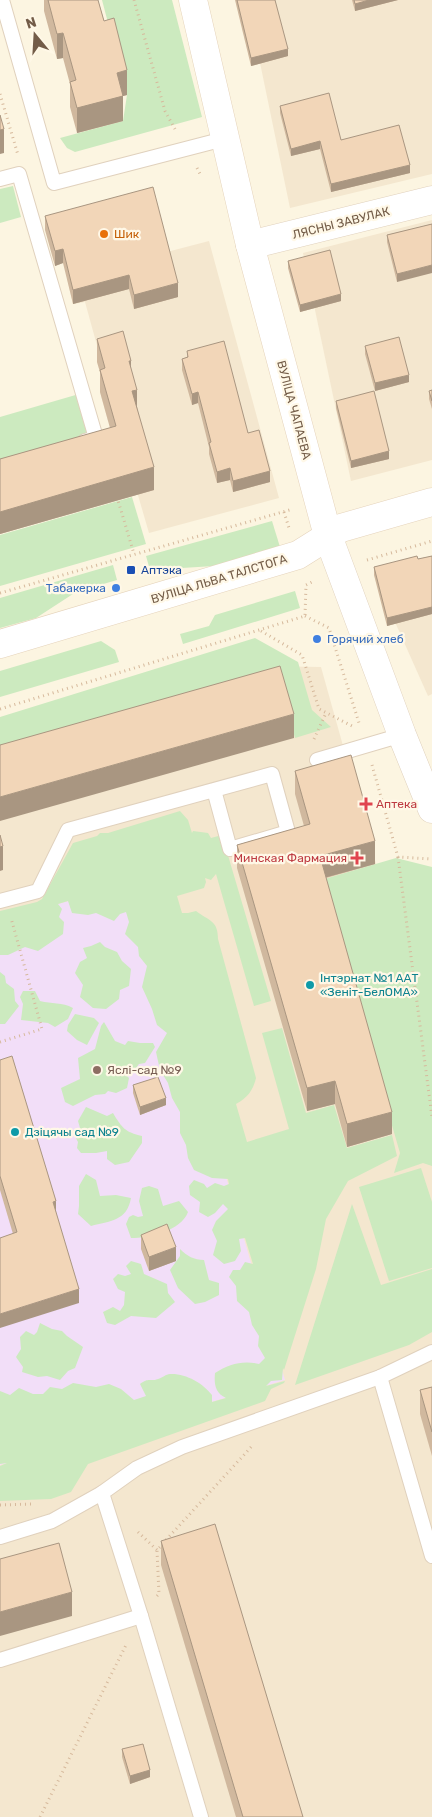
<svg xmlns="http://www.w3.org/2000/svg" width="432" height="1817" font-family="Rubik,sans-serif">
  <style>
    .residential { fill: #f4e7cf }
    .education { fill: #f2def8 }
    .green { fill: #cceabf }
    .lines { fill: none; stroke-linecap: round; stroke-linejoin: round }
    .service-casing { stroke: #e0d1bd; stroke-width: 16 }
    .minor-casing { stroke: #e0d1bd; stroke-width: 29 }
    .tertiary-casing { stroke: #e0d1bd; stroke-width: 29 }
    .secondary-casing { stroke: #e5d3bb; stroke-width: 29 }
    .path { stroke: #d6b99c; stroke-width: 3; stroke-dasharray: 1 4; stroke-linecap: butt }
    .service { stroke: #fff; stroke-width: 14 }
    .minor { stroke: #fff; stroke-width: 28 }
    .tertiary { stroke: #fff; stroke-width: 28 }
    .secondary { stroke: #fff; stroke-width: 28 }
    .wall { fill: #d0b89e }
    .shaded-wall { fill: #a99681 }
    .building { fill: #f2d6b8; stroke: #a99681 }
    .food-dot { fill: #e8710a; stroke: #fff8e7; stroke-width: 2 }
    .transit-dot { fill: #1a4fb4; stroke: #fff8e7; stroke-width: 2 }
    .shop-dot { fill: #3f7fe0; stroke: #fff8e7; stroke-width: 2 }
    .health-dot { fill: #e0444e; stroke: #fff8e7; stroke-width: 2 }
    .culture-dot { fill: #0f9aa8; stroke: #fff8e7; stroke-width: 2 }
    .education-dot { fill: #8d6e63; stroke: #fff8e7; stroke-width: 2 }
    .labels { text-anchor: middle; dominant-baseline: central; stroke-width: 4.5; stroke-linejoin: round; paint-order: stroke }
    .street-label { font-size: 12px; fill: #735c48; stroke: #fff8e7 }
    .food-label { font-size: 12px; fill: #c56008; stroke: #fff8e7; text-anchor: start }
    .transit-label { font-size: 12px; fill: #164399; stroke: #fff8e7; text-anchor: start }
    .shop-label { font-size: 12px; fill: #366cbe; stroke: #fff8e7; text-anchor: end }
    .health-label { font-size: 12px; fill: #be3a42; stroke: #fff8e7; text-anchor: start }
    .culture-label { font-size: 12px; fill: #0d838f; stroke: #fff8e7; text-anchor: start }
    .education-label { font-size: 12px; fill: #785e54; stroke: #fff8e7; text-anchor: start }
  </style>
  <rect width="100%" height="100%" fill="#fcf5e1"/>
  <g class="residential">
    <path d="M247 0H432V174L290 208Z"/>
    <path d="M432 220V460L351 481 303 253Z"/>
    <path d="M209 241 279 498 149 533 119 430 108 421 100 392 105 390 97 362 101 360 85 302 73 304 67 278Z"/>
    <path d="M432 558V694L428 696 374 575Z"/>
    <path d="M261 666 321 667 432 1064V1817H0V740Z"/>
  </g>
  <path class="education" d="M140 880 285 1380 0 1465V921Z"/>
  <g class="green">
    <path d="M102 0H172L202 117 75 152 67 148 60 138 123 121 127 95Z"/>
    <path d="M13 186 21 217 0 223V189Z"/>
    <path d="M79 394 91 433 0 462V417Z"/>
    <path d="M132 497 146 544 0 586V535Z"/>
    <path d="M272 521 280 547 214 566 150 570 146 556Z"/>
    <path d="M113 565 117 580 76 592 36 618 0 628V598Z"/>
    <path d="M295 591 300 608 183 644 180 634 209 626 215 615Z"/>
    <path d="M255 638 298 662 312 710 331 727 295 738 281 689 0 769V717Z"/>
    <path d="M101 641 115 650 119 662 0 697V671Z"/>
    <path d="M180 811 188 820 192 833 193 831 208 833 211 838 222 835 271 1001 254 1006 216 874 211 880 205 878 206 882 204 888 177 896 182 913H188L196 911C209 921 218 920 218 939L256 1078C253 1091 247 1098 236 1104L247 1142 289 1129 262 1033 282 1028 306 1113 334 1105 347 1148 392 1135 397 1156 348 1181 326 1219 316 1269 284 1370 283 1368 282 1380 271 1381 266 1386 285 1381 284 1383 271 1389 265 1401 88 1464 71 1492 51 1499 0 1501V1466L7 1463 0 1464V1391L10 1395 19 1388 33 1394H43L50 1387 62 1389 73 1383 96 1387 109 1384 121 1389 134 1400 146 1396 140 1384C149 1377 150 1382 158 1379 162 1378 166 1374 170 1374 185 1373 203 1383 212 1395V1402L226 1398C215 1393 214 1384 215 1373 229 1364 243 1360 259 1364L265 1358 258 1346 259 1336 252 1325 249 1312 237 1301 236 1286 229 1277 233 1270H240L245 1262 253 1264 245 1238 239 1239 241 1251 235 1261 224 1264 213 1255 217 1241 212 1230 216 1221 228 1209 223 1204 215 1213 208 1217 199 1212 200 1202 190 1195 189 1186 194 1180 204 1184 207 1188 215 1183 224 1186 229 1184 228 1179 212 1178 194 1170 188 1158 186 1145 180 1133V1112L172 1098 168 1083 160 1070 156 1052 167 1033 157 1025 152 1009 142 987 147 966 139 956 138 947 125 934 129 922 126 912 120 914 114 921 96 913 88 915 72 913 68 901 58 904 62 909 59 917 64 922 63 934 38 951 25 947 8 955H0V911L37 902 42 899 73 843 97 836 100 833H108Z"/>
    <path d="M396 858 432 867V1166L423 1163 394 1173 400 1153 321 880Z"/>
    <path d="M100 942 105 947 117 952 122 961 131 969 129 986 120 990 119 999 106 1009 93 1008 80 997 83 985 75 973 80 962 87 958 83 948 91 946Z"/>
    <path d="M0 972 5 976 6 983 14 989 15 1001 19 1006 5 1024H0Z"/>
    <path d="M23 991H35L40 1001C52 1004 62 1002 73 1008L68 1019 55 1027 48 1023 21 1020 23 1004 20 997Z"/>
    <path d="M75 1014 94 1018 99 1023 87 1045 77 1040 67 1031 68 1025Z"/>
    <path d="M104 1022 115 1041 125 1045 128 1041 140 1043H153L155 1047 145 1063 139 1064 133 1072 125 1074 129 1078 127 1088 116 1093 108 1091 105 1094 95 1095 73 1106 65 1102 61 1088 80 1079 78 1058 95 1049 101 1026Z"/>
    <path d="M86 1107 107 1116 113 1113C122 1128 125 1132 142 1136V1143L129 1162 115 1165 107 1159V1151L96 1153H81L77 1148 78 1142 72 1131 80 1128 78 1121Z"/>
    <path d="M421 1168 432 1202V1268L389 1281 359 1187Z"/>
    <path d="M86 1174 96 1180 100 1196 116 1195 131 1198C127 1221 110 1221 91 1226L78 1214 79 1206V1186Z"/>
    <path d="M149 1186 158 1189 163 1206 179 1201 188 1212C181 1231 149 1238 131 1238L126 1224 129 1217 133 1215 138 1217 143 1216 139 1201 142 1188Z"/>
    <path d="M352 1204 381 1285 432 1269V1332L409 1345 295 1385Z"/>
    <path d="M180 1249C187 1256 194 1260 204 1260L209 1280 219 1283V1295L205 1302 195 1304 178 1288 170 1270 180 1256Z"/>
    <path d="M131 1261 141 1264 144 1274 167 1284 168 1293 175 1302 156 1318 131 1316 115 1325 107 1323 103 1312 113 1307 120 1311 124 1305 125 1292 118 1289 113 1279 118 1274 125 1276 131 1274 126 1266Z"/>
    <path d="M40 1323 52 1329 62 1331 67 1336 83 1347 75 1368 68 1371 60 1380 47 1376 38 1377 22 1372 23 1367 16 1357 21 1349 20 1337 26 1331 34 1335 37 1332Z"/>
  </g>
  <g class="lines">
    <g class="service-casing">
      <g id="service">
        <path d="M2 0 54 183 224 139"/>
        <path d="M0 179 19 174 96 438 85 441"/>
        <path d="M317 760 402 735"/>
        <path d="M0 901 38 891 68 830 272 774 288 832 230 849 214 790"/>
        <path d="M380 1377 432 1556"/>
        <path d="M0 1537 52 1521 102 1493"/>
        <path d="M141 1616 201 1817"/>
        <path d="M0 1660 141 1616 102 1493 137 1468 182 1447 380 1377 432 1352"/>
      </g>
    </g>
    <g class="minor-casing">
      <path id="minor" d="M250 245 432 200"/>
    </g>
    <g class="tertiary-casing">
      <path id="tertiary" d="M328 536 402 735 432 809"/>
    </g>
    <g class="secondary-casing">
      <g id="secondary">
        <path d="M193 0 250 245 328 536"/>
        <path d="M0 644 298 555 341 528 432 502"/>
      </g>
    </g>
    <g class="path">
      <path d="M134 0 165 111 175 129"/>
      <path d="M0 94 18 155"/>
      <path d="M197 168 201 176"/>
      <path d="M117 497 134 554"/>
      <path d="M284 512 289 528"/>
      <path d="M367 560 432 541"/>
      <path d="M0 593 293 509"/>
      <path d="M305 616 329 628 360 726"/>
      <path d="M261 631 302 655 319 709 354 727"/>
      <path d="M0 709 305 616 306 585 314 581"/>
      <path d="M314 739 326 713"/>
      <path d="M372 765 398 857 432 859"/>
      <path d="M398 857 432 1117"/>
      <path d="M0 1042 42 1029 11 918"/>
      <path d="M0 1505 32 1504"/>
      <path d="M138 1532 157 1550"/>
      <path d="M166 1540 253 1445"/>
      <path d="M157 1596 159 1594 157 1550 162 1545"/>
      <path d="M40 1817 127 1643"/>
    </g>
    <use href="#service" class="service"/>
    <use href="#minor" class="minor"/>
    <use href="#tertiary" class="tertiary"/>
    <use href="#secondary" class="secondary"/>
  </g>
  <g class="wall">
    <path d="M44 0H98L104 21 127 95 123 96V121L77 133 70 107V84L63 58 57 59 44 11Z"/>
    <path d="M235 0H275L288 56 251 66Z"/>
    <path d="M352 0H398L355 11Z"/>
    <path d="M280 106 341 140 410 173 331 192 320 149 291 156 280 113Z"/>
    <path d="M45 216 178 297 134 309 129 289 73 304 63 263 55 266 45 230Z"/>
    <path d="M432 224 397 282 387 242V235Z"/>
    <path d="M288 261 341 301 300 312 288 268Z"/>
    <path d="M97 339 131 371 137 407 154 490 0 534V459L110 428 100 392V372L97 362Z"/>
    <path d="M365 346 409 382 375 391 365 354Z"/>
    <path d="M187 351 248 433 270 482 233 492 230 480 217 483 209 454V447L198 403 192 405 182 370V359L187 357Z"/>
    <path d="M432 390V409L429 399V391Z"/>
    <path d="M336 401 389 459 351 468 336 408Z"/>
    <path d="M432 556V614L387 626 374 575V567L418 559Z"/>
    <path d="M295 771 375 864 326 878 392 1134 347 1147 335 1104 307 1111 237 868V845L304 826 295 794Z"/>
    <path d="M0 1060 56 1214 79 1303 13 1234 0 1190Z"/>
    <path d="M133 1085 166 1105 140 1115 133 1093Z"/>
    <path d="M141 1235 176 1261 149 1271 141 1249Z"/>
    <path d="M432 1387V1456L420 1414V1390Z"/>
    <path d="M161 1541 303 1817H236L161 1565Z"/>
    <path d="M122 1749 150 1777 130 1784 122 1757Z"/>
  </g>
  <g class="shaded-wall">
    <path d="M369 0H398L355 11V4Z"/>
    <path d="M63 33V58L57 59V34Z"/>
    <path d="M288 49V56L251 66V58Z"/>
    <path d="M127 70V95L123 96V121L77 133V108L117 73Z"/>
    <path d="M4 129V153L0 154V130Z"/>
    <path d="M320 141V149L291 156V149Z"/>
    <path d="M410 165V173L331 192V184Z"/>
    <path d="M63 249V263L55 266V251Z"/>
    <path d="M432 265V273L397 282V274Z"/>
    <path d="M129 275V289L73 304V290Z"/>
    <path d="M178 283V297L134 309V295Z"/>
    <path d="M341 294V301L300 312V305Z"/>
    <path d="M129 361H131V383Z"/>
    <path d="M409 375V382L375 391V383Z"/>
    <path d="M137 390V412L132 391Z"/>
    <path d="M198 392V403L192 405V394Z"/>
    <path d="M389 451V459L351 468V461Z"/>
    <path d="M154 467V490L0 534V512Z"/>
    <path d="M230 468V480L217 483V472Z"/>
    <path d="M270 471V482L233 492V481Z"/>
    <path d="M432 607V614L387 626V618Z"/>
    <path d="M294 714V738L0 821V797Z"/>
    <path d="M375 841V864L320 879V856Z"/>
    <path d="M3 846V870L0 871V847Z"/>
    <path d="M335 1081V1104L307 1111V1088Z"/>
    <path d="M166 1098V1105L140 1115V1107Z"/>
    <path d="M392 1112V1134L347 1147V1124Z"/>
    <path d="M56 1201V1215L53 1202Z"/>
    <path d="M176 1247V1261L149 1271V1257Z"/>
    <path d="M79 1289V1303L0 1328V1314Z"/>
    <path d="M72 1592V1616L0 1636V1612Z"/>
    <path d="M150 1770V1777L130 1784V1776Z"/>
  </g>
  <g class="building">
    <path d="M48 0H98L104 21 114 18 127 70 117 73 123 96 77 108 70 82 76 80 63 33 57 34Z"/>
    <path d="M237 0H275L288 49 251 58Z"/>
    <path d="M354 0H369L355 4Z"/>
    <path d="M329 93 341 140 399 125 410 165 331 184 320 141 291 149 280 106Z"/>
    <path d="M0 115 4 129 0 130Z"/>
    <path d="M153 187 178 283 134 295 129 275 73 290 63 249 55 251 45 216Z"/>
    <path d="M432 224V265L397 274 387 235Z"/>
    <path d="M330 250 341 294 300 305 288 261Z"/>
    <path d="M123 331 131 361H129L137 390 132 391 154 467 0 512V459L116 426 100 370 105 368 97 339Z"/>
    <path d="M399 337 409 375 375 383 365 346Z"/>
    <path d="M224 341 248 433 259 430 270 471 233 481 230 468 217 472 209 443 211 442 198 392 192 394 182 359 188 357 187 351Z"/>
    <path d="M432 390V401L429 391Z"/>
    <path d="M374 391 389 451 351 461 336 401Z"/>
    <path d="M417 556 418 559 432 556V607L387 618 374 567Z"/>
    <path d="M280 666 294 714 0 797V745Z"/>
    <path d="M351 755 375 841 320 856 392 1112 347 1124 335 1081 307 1088 237 845 310 824 295 771Z"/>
    <path d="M0 835 3 846 0 847Z"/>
    <path d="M12 1056 56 1201 53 1202 79 1289 0 1314V1238L17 1232 0 1176V1060Z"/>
    <path d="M158 1077 166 1098 140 1107 133 1085Z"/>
    <path d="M167 1224 176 1247 149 1257 141 1235Z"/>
    <path d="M432 1387V1432L420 1390Z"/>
    <path d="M215 1524 303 1817H243L161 1541Z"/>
    <path d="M59 1543 72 1592 0 1612V1559Z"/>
    <path d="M143 1744 150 1770 130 1776 122 1749Z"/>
  </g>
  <circle class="food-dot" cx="104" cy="234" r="5"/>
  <rect class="transit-dot" x="126" y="565" width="10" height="10" rx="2.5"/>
  <g class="shop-dot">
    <circle cx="116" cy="588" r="5"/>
    <circle cx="317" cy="639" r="5"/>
  </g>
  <g class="health-dot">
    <path d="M363.5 796.5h5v5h5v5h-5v5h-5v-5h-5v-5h5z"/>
    <path d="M354.5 850.5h5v5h5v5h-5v5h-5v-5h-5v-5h5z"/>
  </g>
  <g class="culture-dot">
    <circle cx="310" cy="985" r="5"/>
    <circle cx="15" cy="1132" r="5"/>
  </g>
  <circle class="education-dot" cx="97" cy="1070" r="5"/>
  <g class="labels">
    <g class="street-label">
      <text transform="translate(341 223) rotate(-14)">ЛЯСНЫ ЗАВУЛАК</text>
      <text transform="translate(294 410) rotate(75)">ВУЛІЦА ЧАПАЕВА</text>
      <text transform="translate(219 579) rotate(-17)">ВУЛІЦА ЛЬВА ТАЛСТОГА</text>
    </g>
    <g class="food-label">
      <text x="114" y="234">Шик</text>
    </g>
    <g class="transit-label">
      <text x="141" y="570">Аптэка</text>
    </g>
    <g class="shop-label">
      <text x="106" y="588">Табакерка</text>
      <text x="327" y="639" text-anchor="start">Горячий хлеб</text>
    </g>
    <g class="health-label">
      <text x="376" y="804">Аптека</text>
      <text x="347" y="858" text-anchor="end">Минская Фармация</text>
    </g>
    <g class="culture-label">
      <text x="320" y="978">Інтэрнат №1 ААТ<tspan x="320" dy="14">«Зеніт-БелОМА»</tspan></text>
      <text x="25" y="1132">Дзіцячы сад №9</text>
    </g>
    <g class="education-label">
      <text x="107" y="1070">Яслі-сад №9</text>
    </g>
  </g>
  <g transform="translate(35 35) rotate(342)" stroke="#fff8e7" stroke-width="4" paint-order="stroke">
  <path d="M0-4L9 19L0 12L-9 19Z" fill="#735c48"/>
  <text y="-8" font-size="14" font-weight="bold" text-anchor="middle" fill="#735c48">N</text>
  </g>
</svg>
